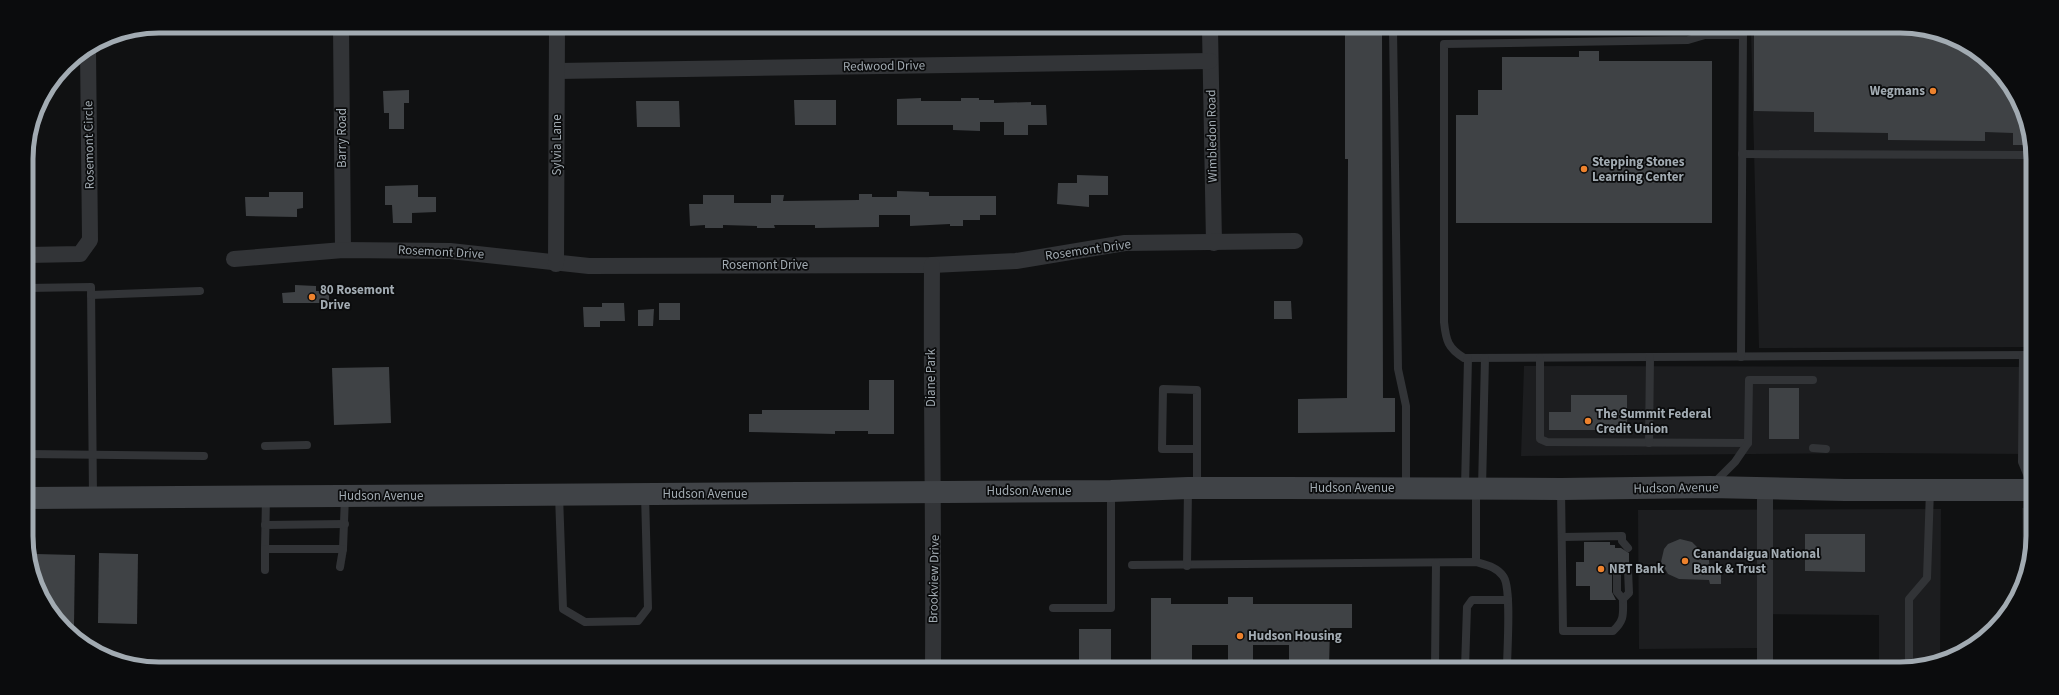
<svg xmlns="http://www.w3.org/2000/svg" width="2059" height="695" font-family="'Source Sans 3',sans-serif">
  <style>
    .built { fill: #1c1d1f }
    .building { fill: #3f4245 }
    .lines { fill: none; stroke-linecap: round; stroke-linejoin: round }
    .lane { stroke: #323437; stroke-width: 8 }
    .street { stroke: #323437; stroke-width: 16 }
    .secondary { stroke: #404347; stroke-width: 22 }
    .poi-dot { fill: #ed822d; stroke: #0b0c0d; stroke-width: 1.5 }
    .labels { text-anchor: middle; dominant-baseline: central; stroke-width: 3.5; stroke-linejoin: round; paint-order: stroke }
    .street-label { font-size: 13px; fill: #a2abb2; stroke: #0b0c0d }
    .poi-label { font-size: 13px; font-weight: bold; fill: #a2abb2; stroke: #0b0c0d; text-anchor: start }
    .rim { fill: none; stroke: #a2abb2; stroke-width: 5 }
  </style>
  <rect width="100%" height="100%" fill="#101112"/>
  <g class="built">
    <path d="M1751 30 1935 31 1967 44 2000 71 2030 133 2029 347 1759 348Z"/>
    <path d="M1524 366 2029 367V454L1869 453 1521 456Z"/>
    <path d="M2022 508H2029L2028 571 2023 582Z"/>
    <path d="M1941 509 1940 662 1909 669H1879V615L1757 614 1758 648 1639 649 1638 510Z"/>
  </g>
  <g class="building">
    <path d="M1345 29H1382L1383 398H1395V432L1298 433V399L1347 398 1348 159H1345Z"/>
    <path d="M1754 30 1935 31 1967 44 2000 71 2030 133V145H2013V133L1985 132V141L1888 140V133L1814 132V112L1754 111Z"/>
    <path d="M1579 51H1599V61H1712V223H1456V115H1478V90H1502V57H1579Z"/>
    <path d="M409 90V103H404V129H389V113H384L383 91Z"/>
    <path d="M921 98V101H961V98H979V100H994V103L1031 102V105H1046L1047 125H1028V135H1004V122H980V131L953 130V125H897V99Z"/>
    <path d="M794 100H836V125H795Z"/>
    <path d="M636 101H679L680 127H637Z"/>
    <path d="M1077 175 1108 176V195H1089V207L1057 204 1058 183H1077Z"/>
    <path d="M418 185V197H436V212L412 213V223H393L392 205H385V186Z"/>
    <path d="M897 191 929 192V196H996V215H980V220H963V226H950V224L910 226V215H879V227L815 228V225H774L775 228H757V226L723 225V228H705V225L690 226 689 204H703V195H734V203H771V195H784L783 201 859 200V194H872V197H897Z"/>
    <path d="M269 192H303V208L297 209V217L246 216 245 197H269Z"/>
    <path d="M295 285 316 286V291H329V303H283L282 293 295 292Z"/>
    <path d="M1274 301H1291L1292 319H1274Z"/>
    <path d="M602 303H624L625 321H600V327H584L583 307H602Z"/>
    <rect x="659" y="303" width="21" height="17"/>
    <path d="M654 309 653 326H638V310Z"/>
    <path d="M389 367 391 423 334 425 332 368Z"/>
    <path d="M869 380H894V434H868V431H835V434L749 432V414H762V410H869Z"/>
    <rect x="1769" y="388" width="30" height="51"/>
    <path d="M1571 395H1627V430H1549V412H1571Z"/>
    <path d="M1805 534H1865V572L1805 571Z"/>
    <path d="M1680 539 1692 542 1697 547 1704 560H1709L1710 572H1721V584H1710L1709 580 1679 579 1668 574 1661 562 1664 549 1668 544Z"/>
    <path d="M1584 542H1610V545H1615V548H1621L1629 553V565L1625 566 1623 570 1617 565 1612 568V592L1616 600H1590V586H1576V562H1584Z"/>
    <path d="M99 553 138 554 137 624 98 623Z"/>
    <path d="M36 554 75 555 74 625 59 624 36 576Z"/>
    <path d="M1228 597H1253V604H1352V628H1330L1329 667H1289V645H1253V667H1228V645H1192V667H1151V598H1171V604H1228Z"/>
    <rect x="1079" y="629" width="32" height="38"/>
  </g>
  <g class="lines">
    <g class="lane">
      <path d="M1393 29 1398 369 1406 406V487"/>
      <path d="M1743 35H1705L1688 40 1444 44V322C1446 341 1448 348 1464 358L2029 355"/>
      <path d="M1742 154 2030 155"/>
      <path d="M27 288 91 287 93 497"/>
      <path d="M91 295 200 291"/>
      <path d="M2023 355 2022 462 2029 479"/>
      <path d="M1741 357 1743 30"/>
      <path d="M1540 358V439L1547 442 1748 443"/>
      <path d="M1649 443 1650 357"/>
      <path d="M265 446 307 445"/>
      <path d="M1813 448 1826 449"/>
      <path d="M28 454 204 456"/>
      <path d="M1713 484 1735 462 1748 443 1749 380H1813"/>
      <path d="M1197 487V390L1163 389 1162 449H1197"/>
      <path d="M1465 487 1468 358"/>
      <path d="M1482 488 1485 358"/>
      <path d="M1476 489V562"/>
      <path d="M1561 490 1563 631H1613C1625 620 1623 614 1623 599L1629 593 1628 570"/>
      <path d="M559 495 563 609 585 622 638 621 648 608 645 494"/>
      <path d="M266 497 265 549H343L345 496"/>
      <path d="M265 525 345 524"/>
      <path d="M1562 537 1622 536V541L1628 548"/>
      <path d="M1132 565 1476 562C1486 565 1497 567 1503 576 1512 586 1507 651 1507 668"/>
      <path d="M1187 566 1188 488"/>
      <path d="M340 567 343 549"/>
      <path d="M265 570V549"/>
      <path d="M1617 570V592L1623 599"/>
      <path d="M1053 608H1111V492"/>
      <path d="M94 651H102"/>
      <path d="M1435 668 1436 563"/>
      <path d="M1465 668 1467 607 1472 600H1508"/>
      <path d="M1909 669V599L1927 578 1930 490"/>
    </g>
    <g class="street">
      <path d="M341 26 343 250"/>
      <path d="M1210 29 1214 243"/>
      <path d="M558 71 1210 61"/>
      <path d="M27 255 80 254 90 240 88 50"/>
      <path d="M234 259 343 250 450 251 589 266 932 265 1016 261 1125 243 1295 241"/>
      <path d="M556 264 557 27"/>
      <path d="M932 265C931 399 934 532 933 666"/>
      <path d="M1765 488V668"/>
    </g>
    <path class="secondary" d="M28 498 1111 491 1188 488H1284L1561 489 1710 487 1845 490H2029"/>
  </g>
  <g class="poi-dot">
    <circle cx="1933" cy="91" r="4"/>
    <circle cx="1584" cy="169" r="4"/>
    <circle cx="312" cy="297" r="4"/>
    <circle cx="1588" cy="421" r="4"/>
    <circle cx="1685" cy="561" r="4"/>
    <circle cx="1601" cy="569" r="4"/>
    <circle cx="1240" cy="636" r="4"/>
  </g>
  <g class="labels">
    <g class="street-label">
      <text transform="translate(884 66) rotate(-1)">Redwood Drive</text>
      <text transform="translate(1212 136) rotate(-91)">Wimbledon Road</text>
      <text transform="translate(342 138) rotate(-90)">Barry Road</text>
      <text transform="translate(89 145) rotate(-91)">Rosemont Circle</text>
      <text transform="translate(557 145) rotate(-90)">Sylvia Lane</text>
      <text transform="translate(1088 250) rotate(-8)">Rosemont Drive</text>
      <text transform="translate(441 252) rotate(3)">Rosemont Drive</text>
      <text x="765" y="265">Rosemont Drive</text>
      <text transform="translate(931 378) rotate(-90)">Diane Park</text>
      <text x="1352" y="488">Hudson Avenue</text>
      <text transform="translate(1676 488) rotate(-1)">Hudson Avenue</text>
      <text x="1029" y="491">Hudson Avenue</text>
      <text x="705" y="494">Hudson Avenue</text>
      <text x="381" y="496">Hudson Avenue</text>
      <text transform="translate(934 579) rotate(-89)">Brookview Drive</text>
    </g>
    <g class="poi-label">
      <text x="1925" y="91" text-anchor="end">Wegmans</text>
      <text x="1592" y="162">Stepping Stones<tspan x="1592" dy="15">Learning Center</tspan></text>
      <text x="320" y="290">80 Rosemont<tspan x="320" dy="15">Drive</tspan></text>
      <text x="1596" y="414">The Summit Federal<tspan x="1596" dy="15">Credit Union</tspan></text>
      <text x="1693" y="554">Canandaigua National<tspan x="1693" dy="15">Bank &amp; Trust</tspan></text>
      <text x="1609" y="569">NBT Bank</text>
      <text x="1248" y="636">Hudson Housing</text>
    </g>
  </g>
  <path d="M0 0H2059V695H0ZM159 33H1900A126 126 0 0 1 2026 159V536A126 126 0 0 1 1900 662H159A126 126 0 0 1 33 536V159A126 126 0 0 1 159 33Z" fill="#0b0c0d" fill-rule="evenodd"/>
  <path class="rim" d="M159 33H1900A126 126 0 0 1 2026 159V536A126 126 0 0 1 1900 662H159A126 126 0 0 1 33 536V159A126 126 0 0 1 159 33Z"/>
</svg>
